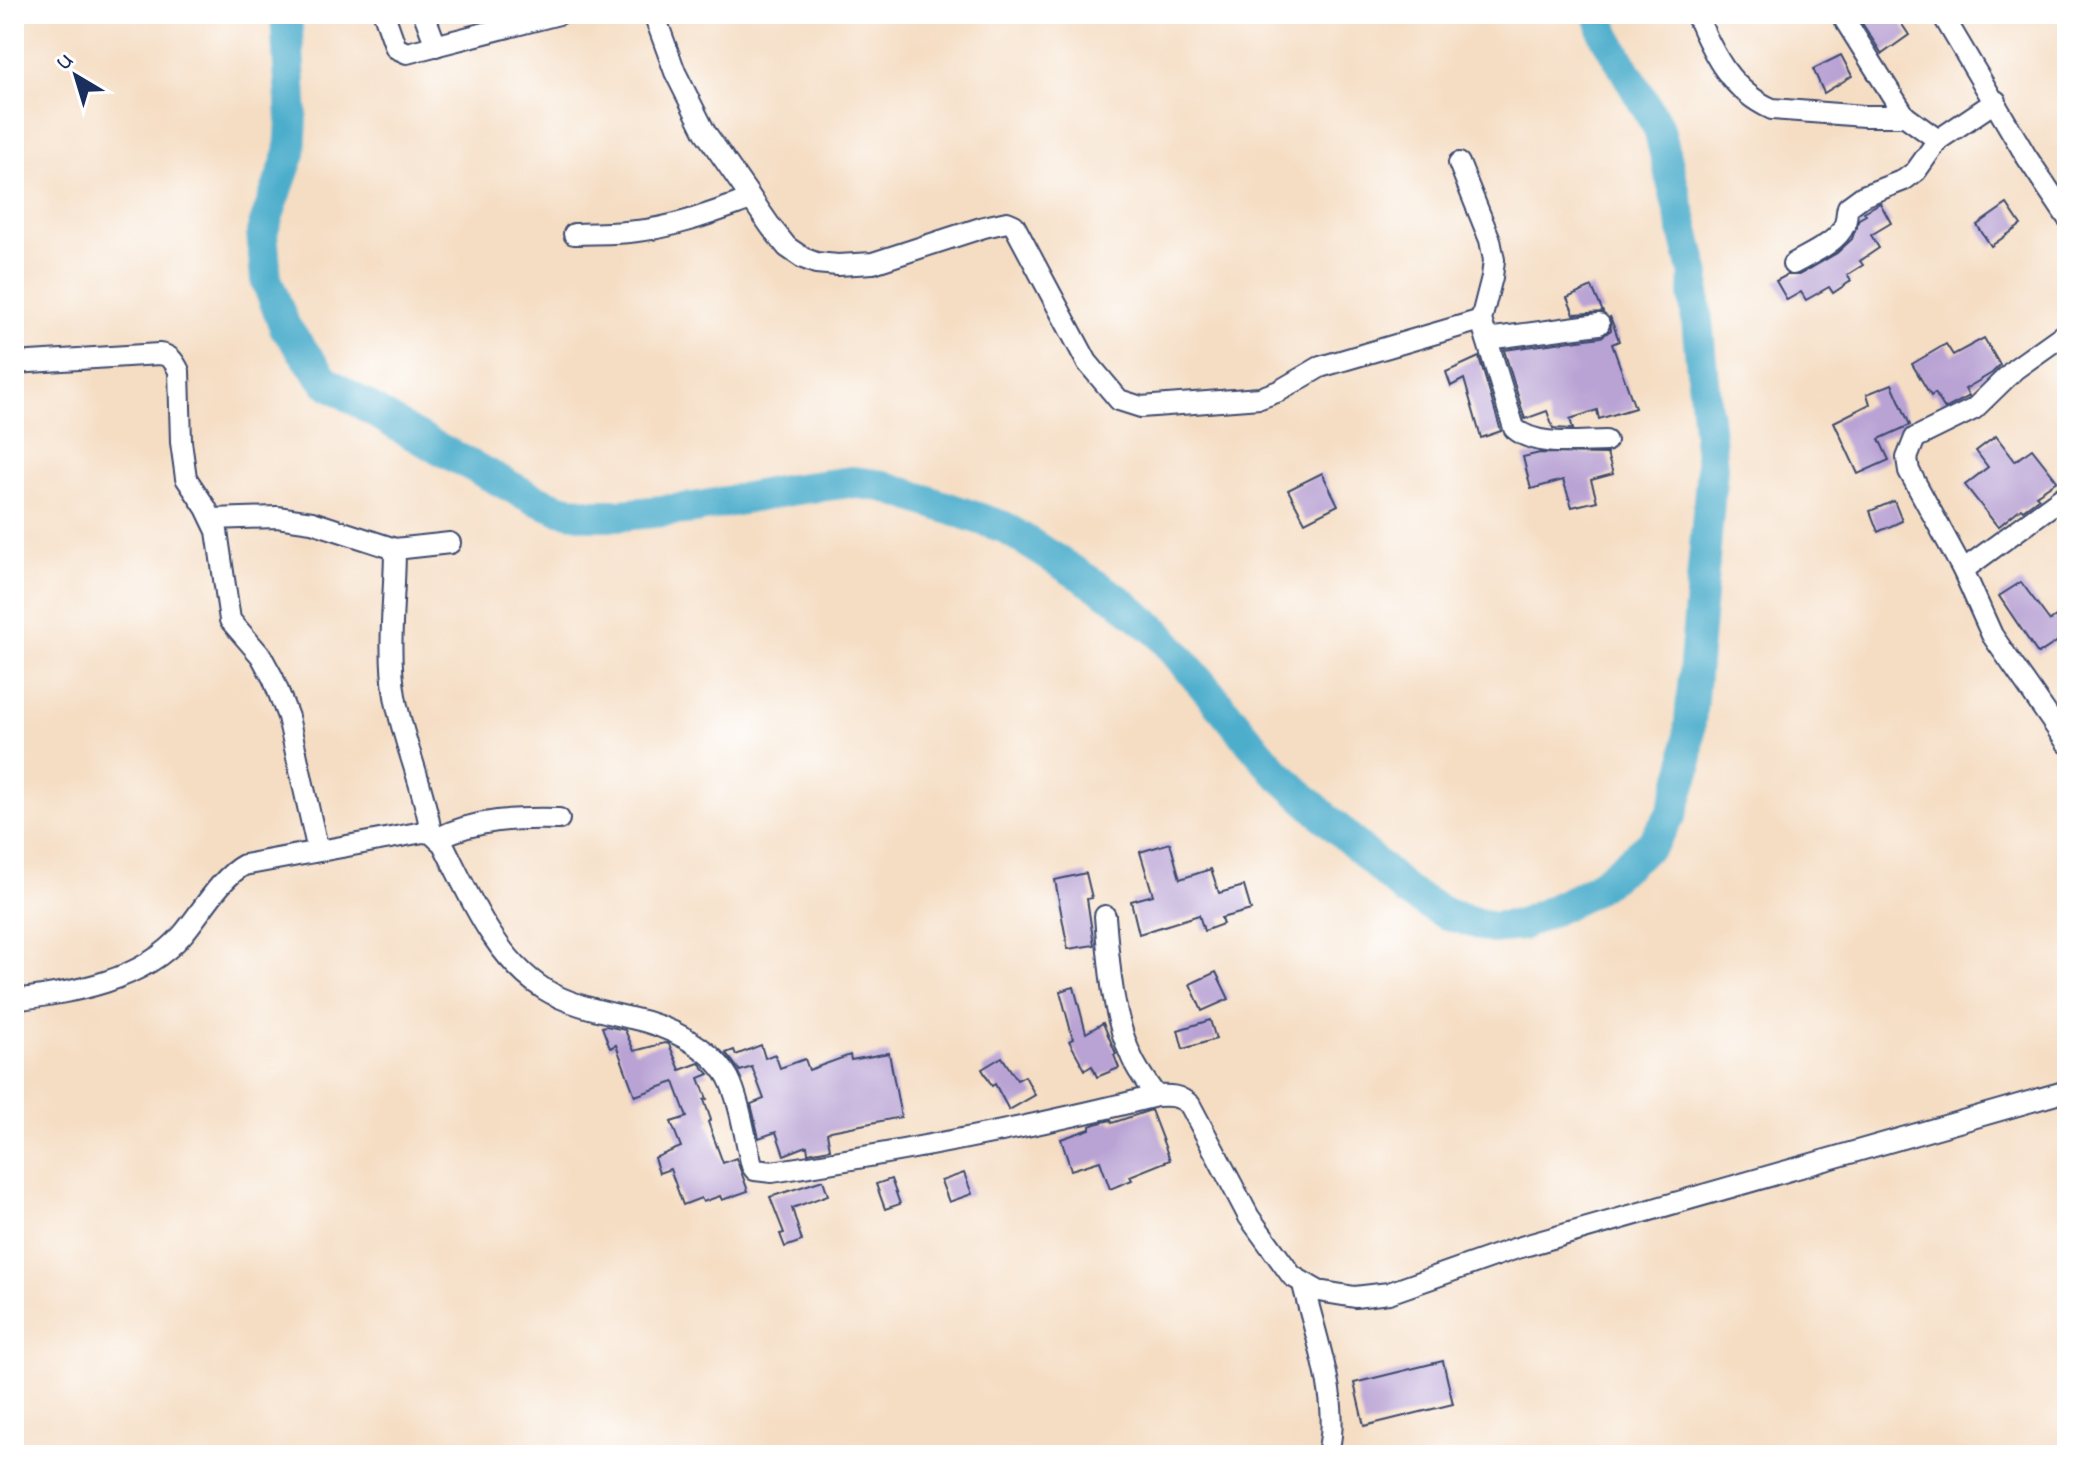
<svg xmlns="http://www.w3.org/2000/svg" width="2081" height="1469" font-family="'Indie Flower',sans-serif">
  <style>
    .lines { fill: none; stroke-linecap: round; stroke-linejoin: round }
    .river { stroke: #4daecc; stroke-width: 32 }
    .building { fill: #b9a3d4 }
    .street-casing { stroke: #3c496d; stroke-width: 24 }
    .street { stroke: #fff; stroke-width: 20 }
  </style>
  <rect width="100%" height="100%" fill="#fff"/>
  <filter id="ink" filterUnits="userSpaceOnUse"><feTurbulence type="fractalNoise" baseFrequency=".0125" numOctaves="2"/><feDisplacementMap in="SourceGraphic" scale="16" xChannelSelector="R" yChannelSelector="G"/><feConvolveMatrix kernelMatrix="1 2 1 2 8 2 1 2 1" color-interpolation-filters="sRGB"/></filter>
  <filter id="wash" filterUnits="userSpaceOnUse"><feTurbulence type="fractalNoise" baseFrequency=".006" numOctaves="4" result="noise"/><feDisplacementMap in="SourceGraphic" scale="32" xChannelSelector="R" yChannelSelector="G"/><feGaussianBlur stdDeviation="1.8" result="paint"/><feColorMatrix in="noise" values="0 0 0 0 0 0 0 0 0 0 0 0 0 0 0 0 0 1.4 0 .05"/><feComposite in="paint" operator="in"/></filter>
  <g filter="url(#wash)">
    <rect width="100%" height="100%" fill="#f5ddc3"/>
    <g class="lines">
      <path class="river" d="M286 14 292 119 290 153 262 232 266 279 285 327 325 381 410 433 532 498 559 509 591 515H622L694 508 790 490 851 482 883 486 1004 527 1119 600 1159 633 1276 772 1407 892 1446 914 1492 928 1521 925 1582 896 1606 881 1653 842 1672 813 1686 768 1712 467 1694 292 1695 275 1659 129 1605 35 1599 14"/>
    </g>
    <g id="blocks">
      <g class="building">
        <path d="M1856 14H1895L1909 35 1882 54Z"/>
        <path d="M1841 55 1852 76 1824 93 1813 69Z"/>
        <path d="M1880 203 1891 223 1871 235 1879 248 1860 261 1863 265 1847 275 1851 281 1833 293 1829 287 1806 300 1801 292 1787 300 1776 281 1787 275H1799L1837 253 1852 239 1859 219 1866 215 1864 212Z"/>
        <path d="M2007 204 2021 225 1991 246 1977 225Z"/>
        <path d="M1592 287 1603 312 1574 314 1567 298Z"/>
        <path d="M1610 316 1619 341 1612 344 1635 408 1599 419 1597 410 1570 419 1573 429 1553 428 1547 411 1525 419 1504 350 1601 337 1611 330Z"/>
        <path d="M1984 338 2000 365 1992 373 1965 389 1969 396 1966 398 1945 409 1935 393 1931 396 1912 364 1946 344 1953 355Z"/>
        <path d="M1479 357 1501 431 1481 438 1464 379 1451 386 1446 372Z"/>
        <path d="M1892 384 1910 425 1879 439 1889 460 1858 474 1834 422 1870 404 1867 394Z"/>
        <path d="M1996 436 2015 461 2032 449 2057 481 2036 495 2039 498 2034 502 2023 510 2021 508 1998 527 1965 485 1988 467 1976 451Z"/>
        <path d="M1540 453 1607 454 1613 474 1591 480 1597 501 1572 507 1563 480 1531 489 1523 457Z"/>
        <path d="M1322 473 1338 505 1305 522 1288 490Z"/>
        <path d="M1894 501 1902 521 1878 532 1870 511Z"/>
        <path d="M2021 582 2050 621 2059 615 2067 627V635L2038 654 1999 596Z"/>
        <path d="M1170 843 1180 879 1211 869 1219 893 1244 886 1251 910 1221 918 1223 924 1204 931 1199 915 1139 934 1131 901 1153 895 1140 852Z"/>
        <path d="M1086 873 1092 898 1087 899 1094 945 1068 949 1055 880Z"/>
        <path d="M1216 972 1229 999 1202 1011 1190 984Z"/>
        <path d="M1074 987 1086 1033 1103 1023 1116 1054 1114 1055 1119 1068 1097 1077 1092 1066 1085 1070 1069 1041 1073 1039 1060 991Z"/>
        <path d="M1210 1020 1216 1039 1183 1049 1178 1030Z"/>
        <path d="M606 1026 625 1030 634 1051 665 1043 669 1044 680 1070 699 1063 709 1074 699 1078 707 1099 704 1100 711 1120 708 1122 723 1163 736 1158 748 1191 722 1200 720 1196 703 1202 701 1198 683 1205 670 1169 659 1173 654 1158 681 1147 671 1122 687 1117 674 1082 635 1096 616 1045 610 1048 602 1027Z"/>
        <path d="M761 1045 765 1058 775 1054 780 1068 805 1059 809 1070 850 1055 851 1060 889 1053 901 1117 831 1131 827 1133 830 1149 808 1153 807 1146 784 1155 776 1132 759 1138 751 1104 764 1099 752 1067 740 1071 726 1053 734 1050 736 1055Z"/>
        <path d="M1002 1057 1017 1080 1025 1076 1035 1095 1009 1110 995 1084 992 1086 982 1069Z"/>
        <path d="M1151 1110 1170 1160 1130 1176 1132 1180 1110 1189 1100 1161 1071 1170 1061 1139 1090 1129V1126L1095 1124 1111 1120 1112 1123Z"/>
        <path d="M964 1173 972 1194 949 1202 941 1181Z"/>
        <path d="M891 1179 900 1204 885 1209 876 1184Z"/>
        <path d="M823 1180 828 1195 792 1208 802 1241 785 1247 780 1234 784 1233 770 1197Z"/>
        <path d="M1443 1361 1453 1404 1364 1426 1354 1383Z"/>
      </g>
    </g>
  </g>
  <g filter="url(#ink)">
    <use href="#blocks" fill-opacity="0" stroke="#3c496d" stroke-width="2"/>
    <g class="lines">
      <g class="street-casing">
        <g id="street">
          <path d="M384 14 396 48 407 53 559 14"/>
          <path d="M424 14 436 46"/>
          <path d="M654 14 675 72 705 132 771 227 787 247 803 258 816 263 838 265 873 263 984 227 1007 222 1014 225 1087 362 1119 400 1141 407 1260 398 1279 391 1320 367 1481 320"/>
          <path d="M1696 14C1713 54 1731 91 1772 109L1864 116H1905L1938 140"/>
          <path d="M1841 14 1905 116"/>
          <path d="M1942 14 2026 156 2067 217"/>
          <path d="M1459 163 1490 240 1494 260 1492 277 1481 320 1514 428C1536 448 1579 441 1606 441"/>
          <path d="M574 234C595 233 616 234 637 231 677 227 714 212 751 199"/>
          <path d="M1793 264C1808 255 1837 243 1844 226 1847 221 1846 213 1848 207L1863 196 1904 180 1916 171 1938 140 1996 101"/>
          <path d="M2067 332 2015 369 1974 409 1915 438 1907 458 1909 471 1963 570 1992 635 2067 743"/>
          <path d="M1487 339 1599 324"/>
          <path d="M14 363 159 354C170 355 174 361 179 371L181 442 186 478 206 508 217 531 230 620 261 656 273 678 288 717 318 851"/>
          <path d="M212 519 277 517 312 522 395 549"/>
          <path d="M1963 570 2063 497"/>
          <path d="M431 833C424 786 403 742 395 696 387 648 395 597 395 549L450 543"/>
          <path d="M438 838C477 819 517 818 559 819"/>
          <path d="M1105 916C1109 964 1112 1015 1132 1058 1138 1072 1148 1084 1156 1096"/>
          <path d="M14 1000C73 992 142 982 183 934 200 914 221 877 244 865L423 832 431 833 443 844C469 895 494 957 544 989 569 1005 601 1011 631 1018 665 1025 709 1045 728 1077 740 1100 745 1139 752 1166L755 1170 772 1172C901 1152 1029 1128 1156 1096 1170 1095 1179 1095 1190 1105L1249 1217 1292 1276 1318 1291 1355 1297 1389 1293 1514 1249 2067 1091"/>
          <path d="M1303 1284C1314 1333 1343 1406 1327 1455"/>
        </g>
      </g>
      <use href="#street" class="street"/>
    </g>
  </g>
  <rect width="2081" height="1469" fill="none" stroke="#fff" stroke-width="48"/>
  <g transform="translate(76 76) rotate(322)" stroke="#ffffff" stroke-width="6" paint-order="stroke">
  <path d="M0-6L14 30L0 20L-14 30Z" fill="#1b2f5e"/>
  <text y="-12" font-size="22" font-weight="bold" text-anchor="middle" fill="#1b2f5e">U</text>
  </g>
</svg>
